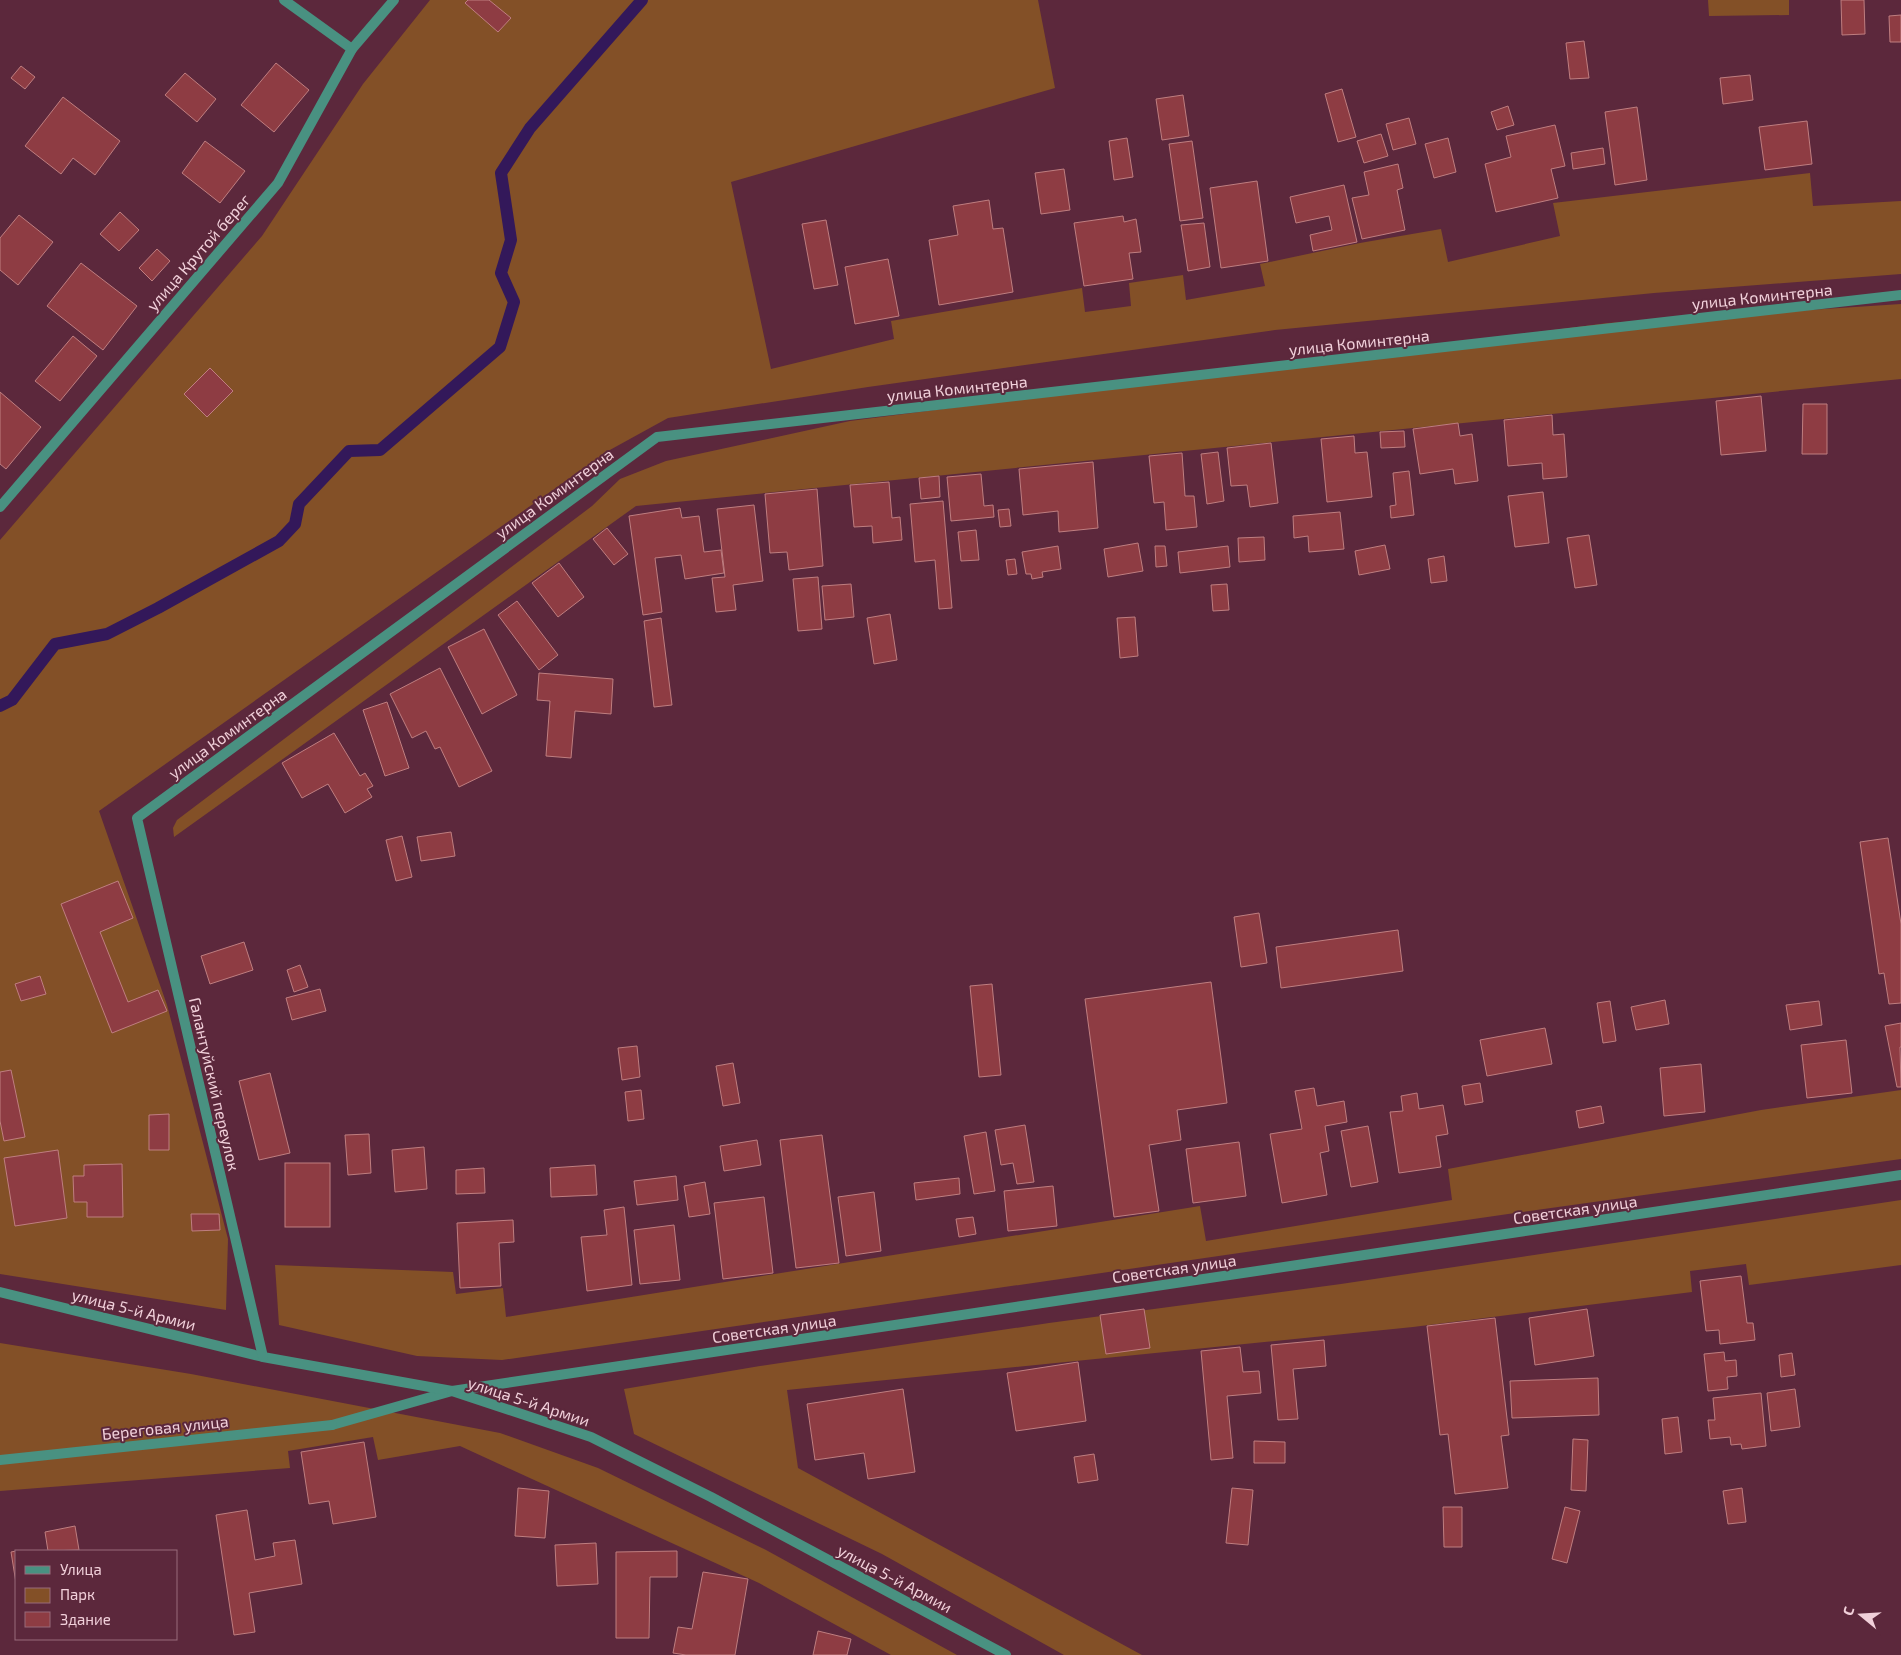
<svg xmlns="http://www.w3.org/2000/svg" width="1901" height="1655" font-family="'Exo 2',sans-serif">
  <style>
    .green { fill: #835027 }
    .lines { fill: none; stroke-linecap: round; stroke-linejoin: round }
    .stream { stroke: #33185a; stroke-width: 12 }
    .building { fill: #8e3c43; stroke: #bf7e80 }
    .lane { stroke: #499181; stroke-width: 10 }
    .street { stroke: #499181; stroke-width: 10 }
    .labels { text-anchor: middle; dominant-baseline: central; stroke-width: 4; stroke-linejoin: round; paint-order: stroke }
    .street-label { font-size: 16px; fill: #f1d0da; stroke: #5c283c }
  </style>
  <rect width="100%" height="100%" fill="#5c283c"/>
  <g class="green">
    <path d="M430 0H1038L1055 88 731 182 771 369 894 339 891 321 1082 288 1085 312 1131 306 1129 283 1183 275 1186 300 1265 286 1260 264 1360 243 1441 229 1448 262 1560 236 1553 203 1810 173 1813 206 1901 201V274L1654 293 1275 330 868 387 668 418 608 451 99 811 167 1005 228 1239 226 1310 0 1274V540L262 236 363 84Z"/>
    <path d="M1708 0H1789V15L1709 16Z"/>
    <path d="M1901 304V379L636 506 174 837 173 828 177 820 592 506 620 479 666 461 850 421 1608 323Z"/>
    <path d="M1901 1090V1159L1515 1213 502 1360 417 1356 279 1325 275 1265 453 1272 456 1294 503 1288 506 1317 1200 1206 1206 1241 1452 1200 1448 1169 1761 1110Z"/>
    <path d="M1901 1200V1265L1749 1285 1746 1264 1690 1271 1692 1292 1413 1327 787 1390 798 1468 1142 1655H1064L882 1554 634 1434 624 1389 760 1366 1049 1323 1341 1284Z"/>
    <path d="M0 1343 191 1374 500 1433 598 1468 766 1550 957 1655H891L759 1583 460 1446 378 1460 373 1437 288 1451 290 1468 0 1491Z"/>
  </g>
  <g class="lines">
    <path class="stream" d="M0 706 12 700 55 644 107 634 158 608 279 541 295 524 299 504 349 451 380 450 500 347 514 302 501 273 511 240 501 173 530 128 642 0"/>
  </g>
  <g class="building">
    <path d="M468 0H489L511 18 498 32 465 3Z"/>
    <path d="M1841 0H1864L1865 34 1842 35Z"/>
    <path d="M1901 15V42H1890L1889 16Z"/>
    <path d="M1584 41 1589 78 1570 79 1566 43Z"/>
    <path d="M276 63 309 90 274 132 241 105Z"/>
    <path d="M21 66 35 77 25 89 11 78Z"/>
    <path d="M185 73 216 99 197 122 165 95Z"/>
    <path d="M1750 75 1753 100 1723 104 1720 78Z"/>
    <path d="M1342 89 1356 137 1338 142 1325 94Z"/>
    <path d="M1183 95 1189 136 1162 140 1156 99Z"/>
    <path d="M63 97 120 141 95 175 73 158 61 174 25 146Z"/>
    <path d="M1508 106 1514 125 1497 130 1491 112Z"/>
    <path d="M1637 107 1647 180 1615 185 1605 112Z"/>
    <path d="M1409 118 1416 144 1393 150 1386 124Z"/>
    <path d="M1807 121 1812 164 1765 170 1759 127Z"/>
    <path d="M1555 125 1565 166 1551 169 1558 198 1496 212 1485 164 1511 157 1506 136Z"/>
    <path d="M1381 134 1388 156 1364 163 1357 141Z"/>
    <path d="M1127 138 1133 177 1114 180 1109 141Z"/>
    <path d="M1448 138 1456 172 1434 178 1425 144Z"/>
    <path d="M205 141 245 171 220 203 182 173Z"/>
    <path d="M1192 141 1203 218 1180 221 1169 144Z"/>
    <path d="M1603 148 1605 164 1573 169 1571 153Z"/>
    <path d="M1398 164 1403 188 1397 190 1405 230 1362 239 1352 198 1369 195 1364 172Z"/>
    <path d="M1064 169 1070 210 1041 214 1035 173Z"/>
    <path d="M1257 181 1268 261 1221 268 1210 188Z"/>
    <path d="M1344 185 1357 242 1313 251 1310 235 1332 230 1329 216 1296 223 1290 197Z"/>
    <path d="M989 200 993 229 1003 228 1013 292 939 305 929 240 958 235 953 206Z"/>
    <path d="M120 212 139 230 119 251 100 234Z"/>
    <path d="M19 215 53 242 18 285 0 270V238Z"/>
    <path d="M1123 216 1124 222 1136 219 1141 252 1129 253 1133 279 1084 286 1074 223Z"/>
    <path d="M826 220 838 285 814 289 802 224Z"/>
    <path d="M1204 223 1210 267 1188 271 1181 225Z"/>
    <path d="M157 249 170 261 152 281 139 268Z"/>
    <path d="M888 259 899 316 855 324 845 267Z"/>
    <path d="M81 263 137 306 103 350 47 306Z"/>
    <path d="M73 336 97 356 60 401 35 381Z"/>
    <path d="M210 368 233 391 207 417 184 394Z"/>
    <path d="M0 392 41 427 6 469 0 464Z"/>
    <path d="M1761 396 1766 451 1721 455 1716 401Z"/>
    <path d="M1803 404H1827V454H1802Z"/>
    <path d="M1552 415 1553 435 1564 434 1567 477 1543 479 1542 463 1508 466 1504 420Z"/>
    <path d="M1458 423 1460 436 1472 434 1478 481 1455 484 1453 469 1420 474 1413 429Z"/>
    <path d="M1404 431 1405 447 1381 448 1380 432Z"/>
    <path d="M1354 436 1355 453 1367 452 1372 497 1327 502 1321 439Z"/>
    <path d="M1271 443 1278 503 1250 507 1247 485 1231 486 1227 448Z"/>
    <path d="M1218 452 1224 501 1207 504 1201 454Z"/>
    <path d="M1182 453 1185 496H1194L1197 527 1166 530 1164 502 1154 503 1149 456Z"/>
    <path d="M1093 462 1098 528 1059 532 1058 511 1023 515 1019 469Z"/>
    <path d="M1409 471 1414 515 1391 518 1390 506 1396 505 1393 473Z"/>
    <path d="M981 474 984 506 993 505 994 517 951 521 947 477Z"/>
    <path d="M939 476 940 497 921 499 919 478Z"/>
    <path d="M889 482 892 518 900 517 902 540 873 543 872 526 854 527 850 485Z"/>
    <path d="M817 489 823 566 789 570 787 552 770 553 765 494Z"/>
    <path d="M1543 492 1549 543 1515 547 1508 496Z"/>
    <path d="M943 501 952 608 939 609 935 560 915 562 910 504Z"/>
    <path d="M754 505 763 581 733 585 736 610 716 612 712 578 725 577 717 509Z"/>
    <path d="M680 508 682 518 699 516 704 552 721 550 724 573 685 579 681 555 655 558 662 612 643 615 629 516Z"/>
    <path d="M1009 509 1011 526 1000 527 998 510Z"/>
    <path d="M1340 512 1344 549 1309 552 1308 536 1294 538 1293 516Z"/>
    <path d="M607 528 628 554 614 565 593 539Z"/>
    <path d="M976 530 979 560 961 561 958 532Z"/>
    <path d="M1589 535 1597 585 1575 588 1567 538Z"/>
    <path d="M1264 537 1265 560 1239 562 1238 538Z"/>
    <path d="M1138 543 1143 571 1108 577 1104 549Z"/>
    <path d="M1385 545 1390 569 1359 575 1355 551Z"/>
    <path d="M1058 546 1061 569 1042 572 1043 577 1032 579 1031 574H1026L1022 552Z"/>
    <path d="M1155 546H1165L1167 566 1156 567Z"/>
    <path d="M1228 546 1230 567 1180 573 1178 552Z"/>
    <path d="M1444 556 1447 581 1431 583 1428 559Z"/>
    <path d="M1015 559 1017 574 1008 575 1006 560Z"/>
    <path d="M559 563 584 597 558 617 532 583Z"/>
    <path d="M818 577 822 629 798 631 793 579Z"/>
    <path d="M851 584 854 617 825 620 822 586Z"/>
    <path d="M1227 584 1229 610 1213 611 1211 585Z"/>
    <path d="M517 601 558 655 539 670 498 615Z"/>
    <path d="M890 614 897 660 874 664 867 618Z"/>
    <path d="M1135 617 1138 656 1120 658 1117 618Z"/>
    <path d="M661 618 672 705 654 707 644 621Z"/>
    <path d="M484 629 517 695 482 714 448 647Z"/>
    <path d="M440 668 492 771 459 787 440 747 435 749 426 731 412 738 390 694Z"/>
    <path d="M539 673 613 679 611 714 575 711 571 758 546 756 550 701 537 700Z"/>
    <path d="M387 702 409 768 385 776 363 710Z"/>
    <path d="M334 733 360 776 365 773 373 786 367 789 372 797 345 813 328 784 302 798 282 763Z"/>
    <path d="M451 832 455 856 421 861 417 837Z"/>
    <path d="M402 836 412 877 396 881 386 840Z"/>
    <path d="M1888 838 1901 924V1003L1889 1004 1884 973 1879 974 1860 842Z"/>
    <path d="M118 881 133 918 100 932 128 1002 158 990 167 1011 112 1033 61 904Z"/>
    <path d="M1259 913 1267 963 1241 967 1234 917Z"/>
    <path d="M1398 930 1403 971 1281 988 1276 947Z"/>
    <path d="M244 942 253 970 210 984 201 956Z"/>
    <path d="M300 965 308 987 294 992 287 970Z"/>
    <path d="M40 976 46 994 21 1001 15 984Z"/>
    <path d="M1211 982 1227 1103 1177 1110 1181 1140 1149 1145 1159 1211 1114 1217 1085 999Z"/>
    <path d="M992 984 1001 1075 979 1077 970 986Z"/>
    <path d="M320 989 326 1011 292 1020 286 998Z"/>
    <path d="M1665 1000 1669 1024 1636 1030 1631 1007Z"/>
    <path d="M1610 1001 1616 1041 1603 1043 1597 1003Z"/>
    <path d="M1819 1001 1822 1025 1790 1030 1786 1005Z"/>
    <path d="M1901 1023V1047H1900L1901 1087H1897L1885 1026Z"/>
    <path d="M1545 1028 1552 1064 1487 1076 1480 1040Z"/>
    <path d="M1846 1040 1852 1093 1807 1098 1801 1045Z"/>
    <path d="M637 1046 640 1077 622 1080 618 1048Z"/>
    <path d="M733 1063 740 1103 723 1106 716 1066Z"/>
    <path d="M1701 1064 1705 1112 1664 1116 1660 1068Z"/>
    <path d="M11 1070 25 1137 4 1141 0 1121V1072Z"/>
    <path d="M270 1073 290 1153 259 1160 239 1081Z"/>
    <path d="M1480 1083 1483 1102 1465 1105 1462 1086Z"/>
    <path d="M1314 1088 1317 1106 1344 1101 1347 1122 1325 1126 1329 1151 1320 1153 1327 1195 1282 1203 1270 1134 1302 1129 1295 1091Z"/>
    <path d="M641 1090 644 1119 628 1121 625 1092Z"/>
    <path d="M1417 1093 1419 1109 1443 1105 1448 1134 1436 1136 1441 1167 1399 1173 1390 1112 1403 1111 1401 1096Z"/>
    <path d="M1601 1106 1604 1123 1579 1128 1576 1111Z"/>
    <path d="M169 1114V1150H149V1115Z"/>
    <path d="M1025 1125 1034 1182 1017 1184 1013 1163 1001 1165 995 1130Z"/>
    <path d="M1368 1126 1378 1182 1351 1187 1341 1131Z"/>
    <path d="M986 1132 995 1191 974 1194 964 1136Z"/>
    <path d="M369 1134 371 1173 348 1175 345 1135Z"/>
    <path d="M822 1135 839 1263 796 1268 780 1140Z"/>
    <path d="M757 1140 761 1165 724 1171 720 1146Z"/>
    <path d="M1239 1142 1246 1196 1193 1203 1186 1149Z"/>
    <path d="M424 1147 427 1189 395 1192 392 1150Z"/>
    <path d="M58 1150 67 1218 15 1226 4 1158Z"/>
    <rect x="285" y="1163" width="45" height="64"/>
    <path d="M122 1164 123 1217H87V1202H74L73 1176H84V1165Z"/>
    <path d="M595 1165 597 1195 551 1197 550 1168Z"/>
    <path d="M484 1168 485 1193 456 1194V1170Z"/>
    <path d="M676 1176 678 1200 637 1205 634 1181Z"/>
    <path d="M959 1178 960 1194 916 1200 914 1183Z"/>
    <path d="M705 1182 710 1214 689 1217 684 1186Z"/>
    <path d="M1053 1186 1057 1226 1008 1231 1004 1191Z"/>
    <path d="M874 1192 881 1251 846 1256 838 1197Z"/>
    <path d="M764 1197 773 1273 723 1279 714 1203Z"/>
    <path d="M624 1207 632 1285 587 1291 581 1237 607 1235 604 1210Z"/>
    <path d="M191 1214H219L220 1230 192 1231Z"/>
    <path d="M973 1217 976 1234 959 1237 956 1219Z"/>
    <path d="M513 1220 514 1242 499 1243 501 1286 460 1288 457 1223Z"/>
    <path d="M674 1225 680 1280 640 1284 634 1230Z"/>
    <path d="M1741 1276 1747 1323H1753L1755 1340 1720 1344 1719 1330 1706 1331 1700 1281Z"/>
    <path d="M1144 1309 1150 1348 1106 1354 1100 1315Z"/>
    <path d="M1587 1309 1594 1356 1535 1365 1529 1318Z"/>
    <path d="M1495 1318 1509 1435 1501 1436 1508 1488 1455 1494 1448 1434 1440 1435 1427 1326Z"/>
    <path d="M1324 1340 1326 1366 1293 1369 1298 1419 1278 1420 1271 1345Z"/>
    <path d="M1240 1347 1243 1372 1259 1371 1261 1393 1227 1396 1233 1458 1211 1460 1201 1351Z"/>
    <path d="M1724 1352 1725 1361 1736 1360 1737 1376 1727 1377 1728 1389 1708 1391 1704 1354Z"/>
    <path d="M1792 1353 1795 1375 1781 1377 1779 1355Z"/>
    <path d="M1078 1362 1086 1421 1016 1431 1007 1373Z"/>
    <path d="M1598 1378 1599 1415 1512 1418 1510 1381Z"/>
    <path d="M903 1389 915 1472 868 1479 864 1453 815 1460 807 1404Z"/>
    <path d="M1795 1389 1800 1427 1771 1431 1767 1393Z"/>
    <path d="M1761 1393 1766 1446 1742 1449 1741 1444 1731 1445 1730 1437 1710 1439 1708 1420H1715L1713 1398Z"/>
    <path d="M1678 1417 1682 1452 1665 1454 1662 1419Z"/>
    <path d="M1573 1439 1588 1440 1586 1491 1571 1490Z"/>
    <path d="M1254 1441 1285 1442V1463H1254Z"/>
    <path d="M364 1442 376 1517 333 1524 329 1501 309 1504 301 1452Z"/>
    <path d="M1094 1454 1098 1480 1078 1483 1074 1457Z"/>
    <path d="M518 1488 549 1491 545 1538 515 1536Z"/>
    <path d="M1232 1488 1253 1490 1248 1545 1226 1543Z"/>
    <path d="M1742 1488 1746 1522 1728 1524 1723 1491Z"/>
    <path d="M1443 1507H1462V1547H1444Z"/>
    <path d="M1565 1507 1580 1511 1567 1563 1552 1559Z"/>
    <path d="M247 1510 255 1560 275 1556 273 1543 295 1540 302 1584 249 1593 255 1632 234 1635 216 1515Z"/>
    <path d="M75 1526 79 1550 48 1551 45 1532Z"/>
    <path d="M596 1543 598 1584 557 1586 555 1545Z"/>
    <path d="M16 1551V1583L11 1552Z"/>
    <path d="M677 1551V1577H650L649 1638H616V1552Z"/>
    <path d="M703 1572 748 1579 735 1655H686L673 1653 678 1627 692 1629Z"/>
    <path d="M818 1631 851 1639 847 1655H813Z"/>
  </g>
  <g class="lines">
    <path class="lane" d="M332 1425 452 1391"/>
    <g class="street">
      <path d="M284 0 352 49"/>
      <path d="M0 507 278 183 352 49 394 0"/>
      <path d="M0 1292 263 1357 452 1391 591 1437 711 1497 1006 1655"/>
      <path d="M263 1357 137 818 657 437 1901 295"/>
      <path d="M452 1391 1901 1175"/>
      <path d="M0 1460 332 1425"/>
    </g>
  </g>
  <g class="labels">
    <g class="street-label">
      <text transform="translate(198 252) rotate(-49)">улица Крутой берег</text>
      <text transform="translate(1762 296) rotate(-6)">улица Коминтерна</text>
      <text transform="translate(1359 342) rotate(-6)">улица Коминтерна</text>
      <text transform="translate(957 388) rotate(-6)">улица Коминтерна</text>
      <text transform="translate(554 493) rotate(-36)">улица Коминтерна</text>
      <text transform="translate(227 733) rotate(-36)">улица Коминтерна</text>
      <text transform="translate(215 1084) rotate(77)">Галантуйский переулок</text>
      <text transform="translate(1575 1209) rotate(-8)">Советская улица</text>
      <text transform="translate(1174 1268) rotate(-8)">Советская улица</text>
      <text transform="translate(134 1309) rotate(14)">улица 5-й Армии</text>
      <text transform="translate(774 1328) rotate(-8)">Советская улица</text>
      <text transform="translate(529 1401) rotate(18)">улица 5-й Армии</text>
      <text transform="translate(165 1427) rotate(-6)">Береговая улица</text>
      <text transform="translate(895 1578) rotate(28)">улица 5-й Армии</text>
    </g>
  </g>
  <rect x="15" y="1550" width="162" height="90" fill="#5c283c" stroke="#986b7b"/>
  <rect x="25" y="1566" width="25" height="8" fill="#499181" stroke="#986b7b"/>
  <text x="60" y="1575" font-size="15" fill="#f1d0da">Улица</text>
  <rect x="25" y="1588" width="25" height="15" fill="#835027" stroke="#986b7b"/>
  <text x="60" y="1600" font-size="15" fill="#f1d0da">Парк</text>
  <rect x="25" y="1612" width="25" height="15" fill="#8e3c43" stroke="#986b7b"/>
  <text x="60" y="1625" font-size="15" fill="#f1d0da">Здание</text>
  <g transform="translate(1861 1615) rotate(288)" stroke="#5c283c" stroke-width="4" paint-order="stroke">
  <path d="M0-4L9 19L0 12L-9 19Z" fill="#f1d0da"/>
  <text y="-8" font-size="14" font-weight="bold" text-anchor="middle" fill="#f1d0da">С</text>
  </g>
</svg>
